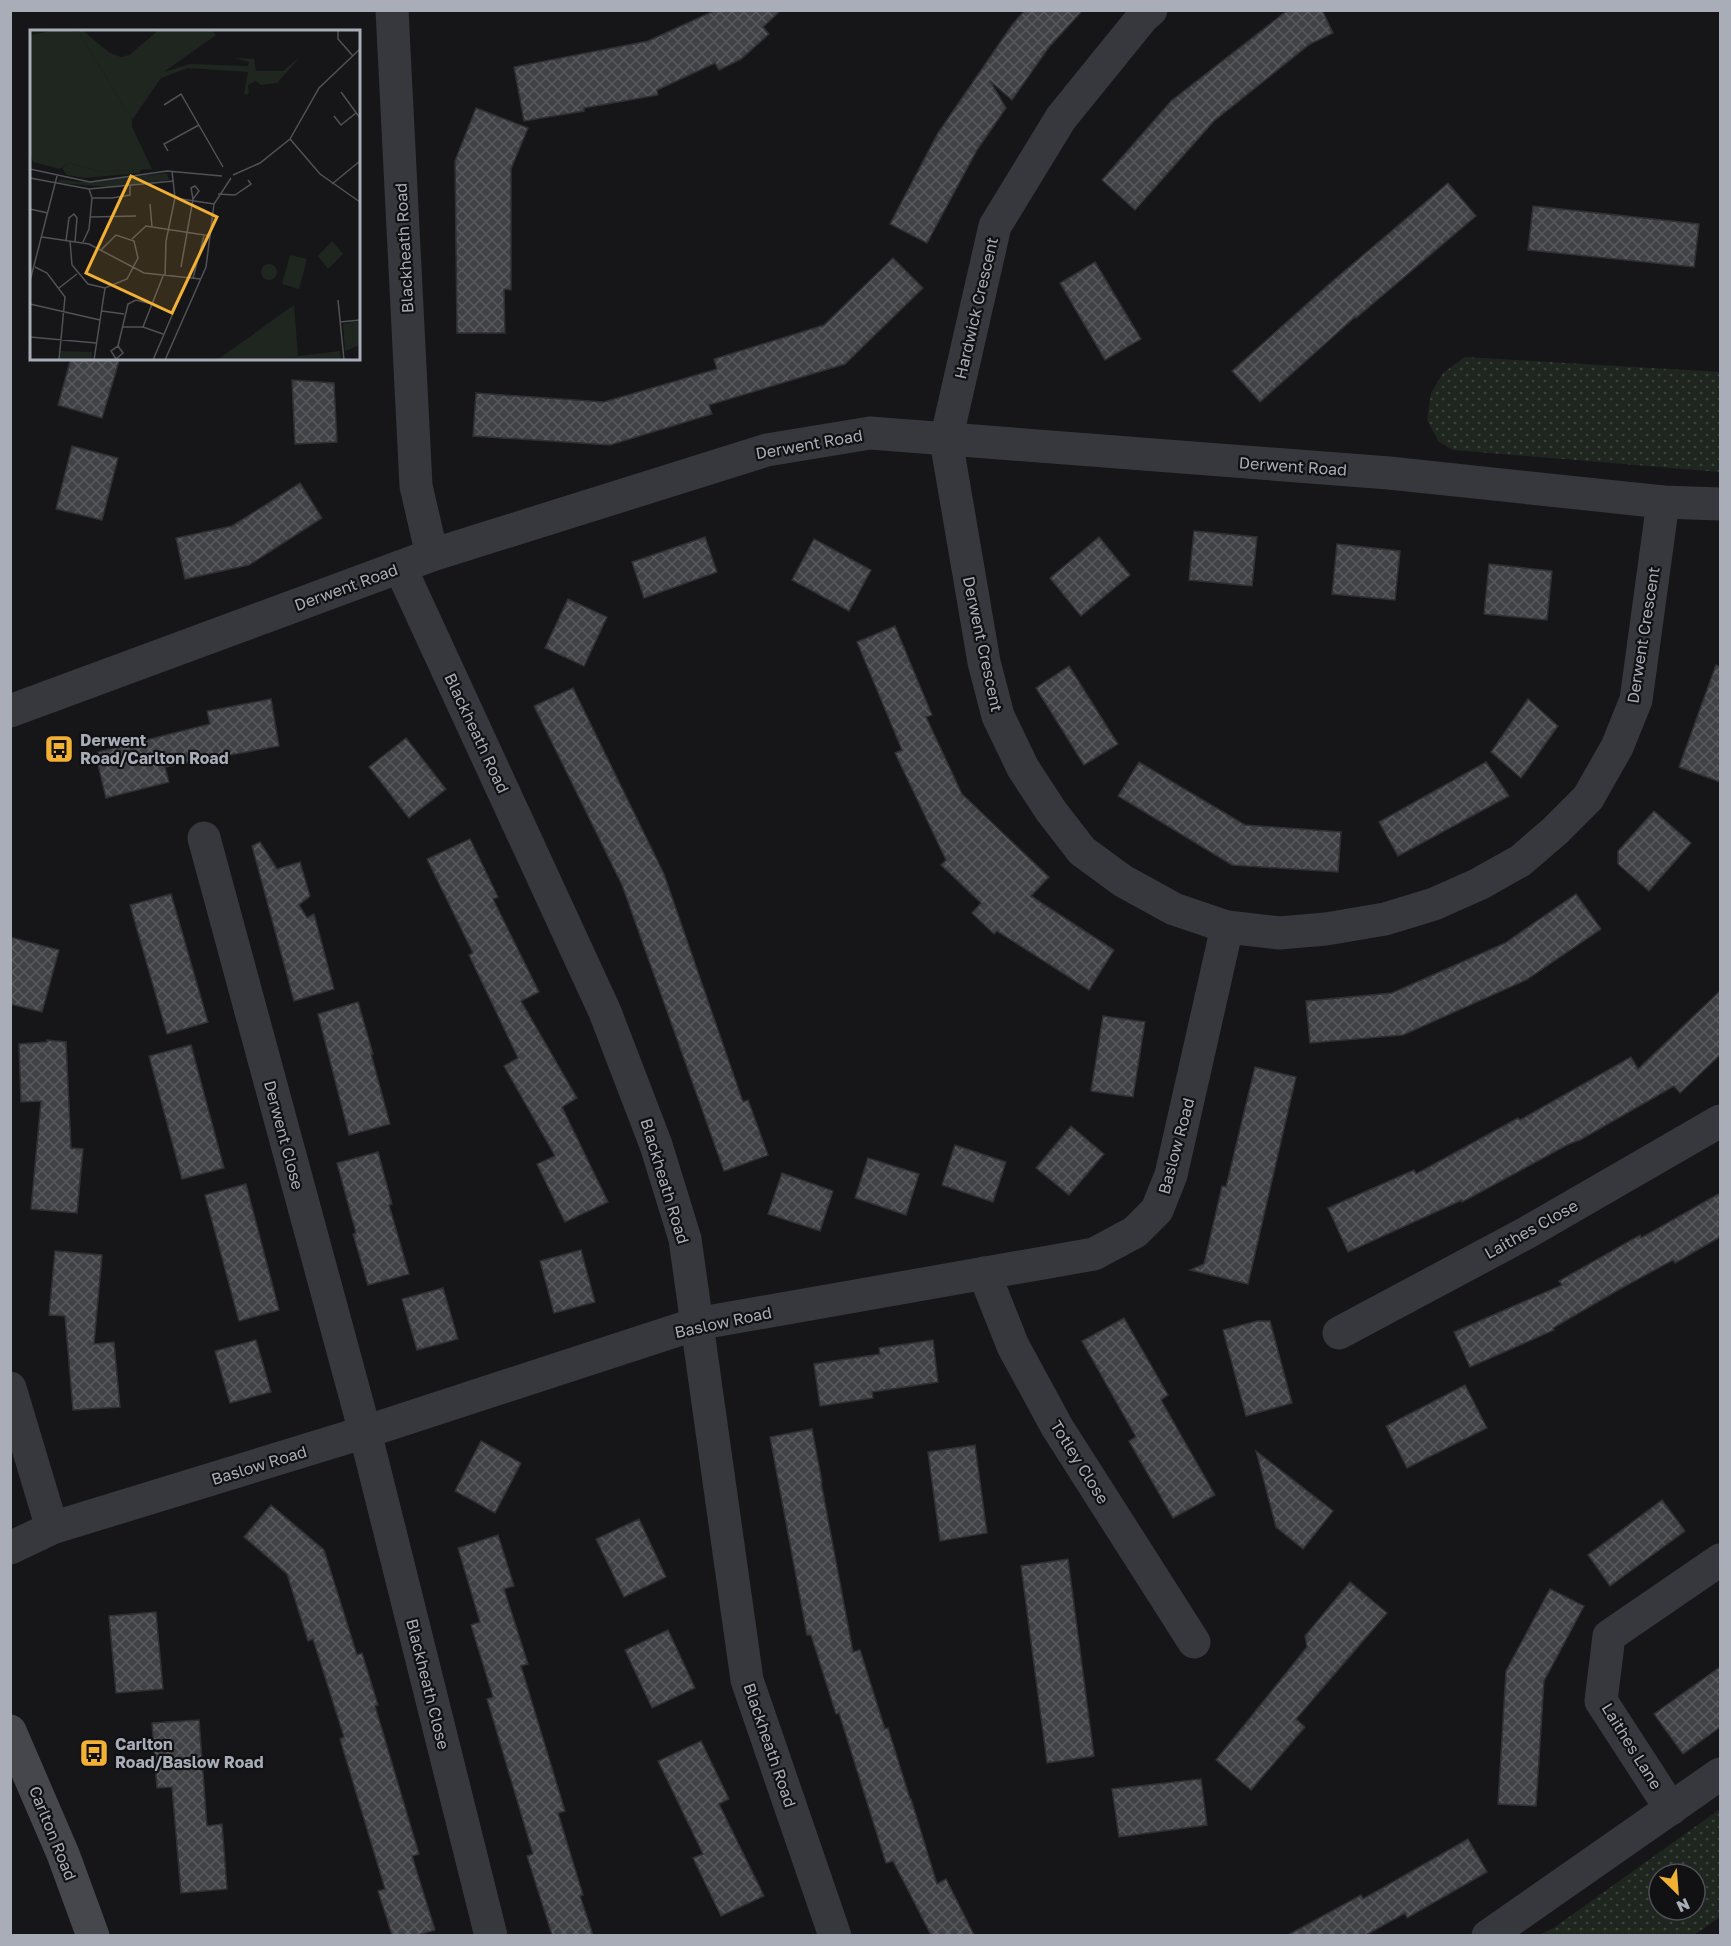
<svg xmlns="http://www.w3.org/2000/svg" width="1731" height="1946" font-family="'Golos Text',sans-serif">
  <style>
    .green { fill: url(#green-dots); fill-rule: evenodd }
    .building { fill: url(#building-cross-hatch); stroke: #303034; stroke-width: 1.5 }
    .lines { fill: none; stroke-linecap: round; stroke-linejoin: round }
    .minor { stroke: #37383d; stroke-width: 33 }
    .secondary { stroke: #45474d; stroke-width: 33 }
    .labels { text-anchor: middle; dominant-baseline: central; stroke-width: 4.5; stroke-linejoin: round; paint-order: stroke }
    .street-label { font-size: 16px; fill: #a8adb8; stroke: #111113 }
    .poi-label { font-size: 16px; font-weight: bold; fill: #a8adb8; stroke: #111113; text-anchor: start }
    .inset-road { fill: none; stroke: #505258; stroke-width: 1.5 }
    .view { fill: #f2b134; fill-opacity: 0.15; stroke: #f2b134; stroke-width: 3 }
    .inset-edge { fill: none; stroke: #a8adb8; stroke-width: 3 }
  </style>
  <defs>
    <pattern id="green-dots" width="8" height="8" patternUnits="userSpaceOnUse" patternTransform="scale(1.5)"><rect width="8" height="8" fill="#1e261f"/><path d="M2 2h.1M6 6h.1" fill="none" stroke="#3c433d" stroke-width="1.8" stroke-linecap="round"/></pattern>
    <pattern id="building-cross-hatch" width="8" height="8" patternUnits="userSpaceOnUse" patternTransform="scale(1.5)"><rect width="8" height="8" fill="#404145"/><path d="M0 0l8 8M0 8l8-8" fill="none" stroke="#595a5e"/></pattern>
  </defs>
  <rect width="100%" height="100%" fill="#161618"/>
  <g class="green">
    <path d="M1465 357 1720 372V472L1453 450 1439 442 1427 420 1431 393 1443 373Z"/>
    <path d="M1720 1809V1917L1694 1935H1539L1555 1927ZM1659 1874H1695V1910H1659Z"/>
  </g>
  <g class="building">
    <path d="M716 10H781L763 27 769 34 741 59 719 70 715 63 657 90 658 95 584 108V111L524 121 514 67 648 41Z"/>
    <path d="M1025 10H1083L1049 47 1012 100 990 81 1006 108 977 150 927 243 890 224 938 133 1012 25Z"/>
    <path d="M1288 10H1322L1333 33 1310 44 1214 121 1135 210 1102 180 1171 101Z"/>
    <path d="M476 108 528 128 511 169V290L504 289 505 333H457L455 161Z"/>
    <path d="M1448 183 1476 216 1356 318 1355 317 1260 402 1232 371 1328 285Z"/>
    <path d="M1533 206 1699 224 1694 267 1528 250Z"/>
    <path d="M893 258 923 288 845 364 709 405 712 414 610 445 473 436 476 393 604 402 717 369 714 359 824 325Z"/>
    <path d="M1095 262 1141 339 1105 360 1060 283Z"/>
    <path d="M71 358H120L102 418 58 405Z"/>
    <path d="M292 380 334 383 337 442 295 444Z"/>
    <path d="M72 446 118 458 102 520 56 509Z"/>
    <path d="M300 483 322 518 249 565 185 579 176 538 232 526Z"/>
    <path d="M1194 531 1257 537 1252 586 1189 580Z"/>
    <path d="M705 537 717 572 644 598 632 562Z"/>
    <path d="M1099 537 1130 575 1081 616 1050 578Z"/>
    <path d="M814 539 871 570 849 611 792 580Z"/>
    <path d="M1337 544 1400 551 1395 600 1332 594Z"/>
    <path d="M1489 564 1552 571 1547 620 1484 614Z"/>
    <path d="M568 599 607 617 584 666 545 648Z"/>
    <path d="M895 626 932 715 926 717 962 794 1049 877 1031 896 1114 950 1089 990 997 931 994 934 972 913 981 903 941 865 946 860 895 753 902 750 857 642Z"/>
    <path d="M1716 665 1720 666V782L1679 767Z"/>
    <path d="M1069 666 1118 744 1084 765 1036 688Z"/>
    <path d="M573 688 664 874 743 1102 748 1100 768 1155 724 1171 622 885 534 706Z"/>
    <path d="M271 699 279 746 165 767 169 782 106 798 98 765V752L210 724 207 711Z"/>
    <path d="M1528 699 1558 726 1521 778 1491 752Z"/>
    <path d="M406 738 446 789 409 818 369 767Z"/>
    <path d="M1139 762 1245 825 1341 832 1338 872 1232 865 1118 796Z"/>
    <path d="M1486 762 1509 796 1398 856 1379 822Z"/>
    <path d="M1654 811 1691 843 1649 891 1618 864V851Z"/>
    <path d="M470 839 498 897 493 899 539 992 521 1001 577 1098 562 1107 608 1202 565 1222 537 1164 555 1156 504 1066 518 1058 469 955 473 953 427 859Z"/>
    <path d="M260 842 277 869 300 862 310 896 299 905 307 918 314 914 334 989 294 1001 252 846Z"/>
    <path d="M171 894 208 1022 167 1034 130 905Z"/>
    <path d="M1576 894 1601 929 1526 980 1403 1035 1310 1043 1306 1001 1392 993 1505 943Z"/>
    <path d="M10 937 59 950 42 1012 10 1004Z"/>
    <path d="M1720 991V1055L1680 1093 1674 1086 1580 1140 1569 1144 1462 1202V1200L1348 1252 1328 1208 1414 1170 1416 1174 1518 1118 1520 1120 1631 1057 1638 1069Z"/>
    <path d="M358 1002 373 1054H371L390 1124 349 1135 318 1014Z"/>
    <path d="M1103 1016 1145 1022 1133 1097 1091 1091Z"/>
    <path d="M47 1040 66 1042 71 1148 83 1149 77 1213 31 1209 41 1101 21 1102 19 1044 47 1042Z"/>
    <path d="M191 1045 224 1168 182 1179 149 1056Z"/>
    <path d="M1255 1067 1296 1077 1248 1284 1190 1270 1204 1264 1222 1186 1226 1187Z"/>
    <path d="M1071 1126 1104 1154 1069 1195 1036 1168Z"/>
    <path d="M955 1145 1006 1162 993 1202 942 1185Z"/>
    <path d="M378 1152 392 1204 389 1205 409 1274 368 1285 353 1234 356 1233 337 1163Z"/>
    <path d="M868 1158 919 1174 906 1215 855 1198Z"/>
    <path d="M782 1173 833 1191 820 1231 768 1214Z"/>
    <path d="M246 1184 279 1310 239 1321 205 1195Z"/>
    <path d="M1720 1193V1237L1675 1263 1673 1260 1618 1290 1553 1328 1554 1330 1470 1367 1454 1332 1562 1285 1559 1281 1640 1235 1641 1238Z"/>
    <path d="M581 1250 595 1302 554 1313 540 1261Z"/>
    <path d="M55 1251 102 1255 94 1344 114 1342 120 1407 73 1410 65 1316 49 1315Z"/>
    <path d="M443 1288 458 1339 417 1350 402 1299Z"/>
    <path d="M1124 1318 1168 1395 1161 1400 1215 1495 1173 1518 1129 1441 1136 1437 1082 1341Z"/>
    <path d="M1257 1321H1270L1292 1403 1246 1416 1223 1330Z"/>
    <path d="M256 1340 271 1392 230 1403 215 1351Z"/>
    <path d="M933 1340 938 1382 872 1392 873 1398 820 1406 814 1364 880 1354 879 1348Z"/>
    <path d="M1465 1385 1487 1428 1407 1468 1386 1426Z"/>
    <path d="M812 1429 822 1482H821L853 1652 860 1650 885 1729 888 1728 910 1799H911L937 1884 946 1879 974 1935H931L893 1861 886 1863 839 1713 836 1714 811 1635H807L770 1437Z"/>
    <path d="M481 1441 521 1463 495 1513 455 1491Z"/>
    <path d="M975 1445 987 1533 940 1541 928 1452Z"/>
    <path d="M1256 1451 1333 1511 1303 1549 1276 1527Z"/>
    <path d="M1662 1500 1685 1531 1610 1586 1588 1555Z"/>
    <path d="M271 1505 324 1550 357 1655 362 1653 378 1705 375 1706 419 1854 412 1856 435 1930 418 1935H392L378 1891 385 1889 340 1739 344 1737 313 1639 308 1641 287 1574 244 1537Z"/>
    <path d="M639 1519 666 1577 624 1597 596 1539Z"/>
    <path d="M498 1535 514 1586 504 1589 528 1664 521 1666 565 1811 558 1813 583 1895 580 1896 593 1935H552L527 1856 533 1854 487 1699 493 1697 471 1625 480 1622 458 1548Z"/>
    <path d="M1068 1559 1094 1756 1047 1763 1021 1566Z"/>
    <path d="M1350 1582 1387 1613 1296 1719 1305 1727 1251 1790 1216 1760 1307 1647 1305 1636Z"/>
    <path d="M1550 1589 1584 1606 1544 1681 1536 1806 1498 1804 1506 1671Z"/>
    <path d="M156 1612 163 1689 116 1693 109 1616Z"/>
    <path d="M668 1630 695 1688 652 1708 625 1650Z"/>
    <path d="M1720 1667V1727L1683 1754 1654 1714Z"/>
    <path d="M199 1720 207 1826 222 1824 227 1889 181 1893 172 1787 157 1788 152 1723Z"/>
    <path d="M701 1741 729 1799 719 1804 764 1896 721 1916 693 1858 703 1854 658 1761Z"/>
    <path d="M1201 1779 1207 1825 1119 1837 1112 1789Z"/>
    <path d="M1468 1839 1487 1872 1407 1918 1405 1913 1366 1935H1288L1361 1895 1363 1899Z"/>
  </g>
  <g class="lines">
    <g class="minor">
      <path d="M392 10 416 486 432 555"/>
      <path d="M1151 10 1142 18 1061 118 995 226 946 440 984 662 998 716 1023 768 1051 811 1082 851 1123 881 1174 909 1227 927 1279 933 1326 929 1385 919 1434 904 1479 884 1520 861 1555 831 1588 798 1617 747 1636 700 1663 502"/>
      <path d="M400 567 605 1012 656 1145 685 1239 747 1680 835 1936"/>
      <path d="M10 711 432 555 767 450 870 433 1389 473 1663 502 1720 504"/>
      <path d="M204 838 365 1432 491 1936"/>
      <path d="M984 1273 1013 1346 1057 1427 1194 1642"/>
      <path d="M1339 1333 1528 1232 1720 1121"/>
      <path d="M10 1388 52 1528"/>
      <path d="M10 1548 52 1528 365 1432 696 1324 1094 1254 1135 1232 1157 1210 1171 1175 1227 927"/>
      <path d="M1671 1809 1601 1701 1609 1636 1720 1560"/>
      <path d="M1488 1936 1720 1774"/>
    </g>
    <path class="secondary" d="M10 1731 63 1854 93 1936"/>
  </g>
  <defs>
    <g id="bus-square" transform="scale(1.5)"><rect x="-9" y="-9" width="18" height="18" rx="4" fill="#f2b134" stroke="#111113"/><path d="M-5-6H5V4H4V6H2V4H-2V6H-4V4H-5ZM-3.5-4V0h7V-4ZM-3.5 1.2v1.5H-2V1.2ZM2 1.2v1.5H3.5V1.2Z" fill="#111"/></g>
  </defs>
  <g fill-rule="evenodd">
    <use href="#bus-square" x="59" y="749"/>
    <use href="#bus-square" x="94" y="1753"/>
  </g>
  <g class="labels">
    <g class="street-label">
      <text transform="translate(404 248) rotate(-93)">Blackheath Road</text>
      <text transform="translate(976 308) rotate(-77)">Hardwick Crescent</text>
      <text transform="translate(809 444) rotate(-10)">Derwent Road</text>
      <text transform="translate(1293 466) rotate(4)">Derwent Road</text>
      <text transform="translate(346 587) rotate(-20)">Derwent Road</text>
      <text transform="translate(1643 635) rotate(-81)">Derwent Crescent</text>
      <text transform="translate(983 644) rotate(78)">Derwent Crescent</text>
      <text transform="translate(477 733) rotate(65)">Blackheath Road</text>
      <text transform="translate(284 1135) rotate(75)">Derwent Close</text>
      <text transform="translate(1176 1146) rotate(-75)">Baslow Road</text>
      <text transform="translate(665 1181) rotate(73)">Blackheath Road</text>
      <text transform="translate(1531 1229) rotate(-29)">Laithes Close</text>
      <text transform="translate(723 1322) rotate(-12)">Baslow Road</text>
      <text transform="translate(1080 1462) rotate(58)">Totley Close</text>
      <text transform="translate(259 1465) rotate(-17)">Baslow Road</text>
      <text transform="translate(428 1684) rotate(76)">Blackheath Close</text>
      <text transform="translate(770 1745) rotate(71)">Blackheath Road</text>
      <text transform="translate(1632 1746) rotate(58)">Laithes Lane</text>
      <text transform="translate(53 1833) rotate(68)">Carlton Road</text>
    </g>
    <g class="poi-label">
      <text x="80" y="740">Derwent<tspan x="80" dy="18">Road/Carlton Road</tspan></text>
      <text x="115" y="1744">Carlton<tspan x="115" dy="18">Road/Baslow Road</tspan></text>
    </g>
  </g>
  <g transform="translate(30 30)">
    <rect width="330" height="330" fill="#161618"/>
    <path d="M27 0 49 2 102 90V97L122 139 72 142 38 133 30 139 3 132 0 122V5ZM137 143 139 150 81 157 28 153 30 149 49 152ZM302 211 313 224 298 239 288 226ZM264 275 268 326 251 330H187ZM31 321 62 322V330H30Z" fill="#1e261f"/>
    <path d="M52 0 80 23 91 27 99 25 129 0H182L186 5 134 42 160 34 218 36 219 32 205 28 224 29 226 41H253L270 27 247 53 231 55 226 51 218 55 219 63 214 65 218 42 158 38 131 48 102 90 49 2ZM38 133 72 142 112 139 109 143 54 148 37 145 32 138ZM330 291V315L315 321 313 294ZM310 321 311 330H251L268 326Z" fill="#1e261f"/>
    <path d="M260 225 277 229 269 259 252 254ZM231 242a8 8 0 1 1 16 0a8 8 0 1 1-16 0Z" fill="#1e261f"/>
    <path class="inset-road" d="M308 0V9L323 26M311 62 330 88M134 75 151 64 193 137M304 86 311 95 326 83M260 109 290 144 330 172M138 121 134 114 169 95M0 139 60 152 137 141 192 146M203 145 230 133 260 109 289 58 330 19M0 148 59 159 144 151M302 154 330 131M59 159 62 168H82L100 165V155M188 164 205 165 221 154 218 150M145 168 184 174M120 174 122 197M0 179 18 183M60 187 106 186M12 207 59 214 114 243 171 249M102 209 116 196 181 206M36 211 39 188 44 184 47 188 45 212M40 211 42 235 58 254 75 258 97 249 108 228 104 211 86 205 71 220M53 212 59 199 62 168M5 237 17 243 35 267 29 330M151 237 163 169 169 161 165 156 161 158 163 169M135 246 136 211 145 168 142 141M163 248 174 206M0 251 27 146M29 258 47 244M308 270 314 330M0 274 70 290M72 281 94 284M310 292 330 290M92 297H113L133 304M113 297 133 246M0 307 66 313M88 316 93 323 86 329 81 321 88 316 98 274 106 270 122 274M64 330 75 258M123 330 158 248M135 330 176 237 184 174 201 148"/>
    <path class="view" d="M101 146 187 187 142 283 56 243Z"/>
    <rect width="330" height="330" class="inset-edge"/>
  </g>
  <rect width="1731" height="1946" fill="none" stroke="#a8adb8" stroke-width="24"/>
  <g transform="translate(1677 1892) rotate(155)"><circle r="28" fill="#111113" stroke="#4d4f55" stroke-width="1.5"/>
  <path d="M0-4.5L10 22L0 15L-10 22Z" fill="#f2b134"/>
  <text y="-9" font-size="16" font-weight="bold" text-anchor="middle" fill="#a8adb8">N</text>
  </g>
</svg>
